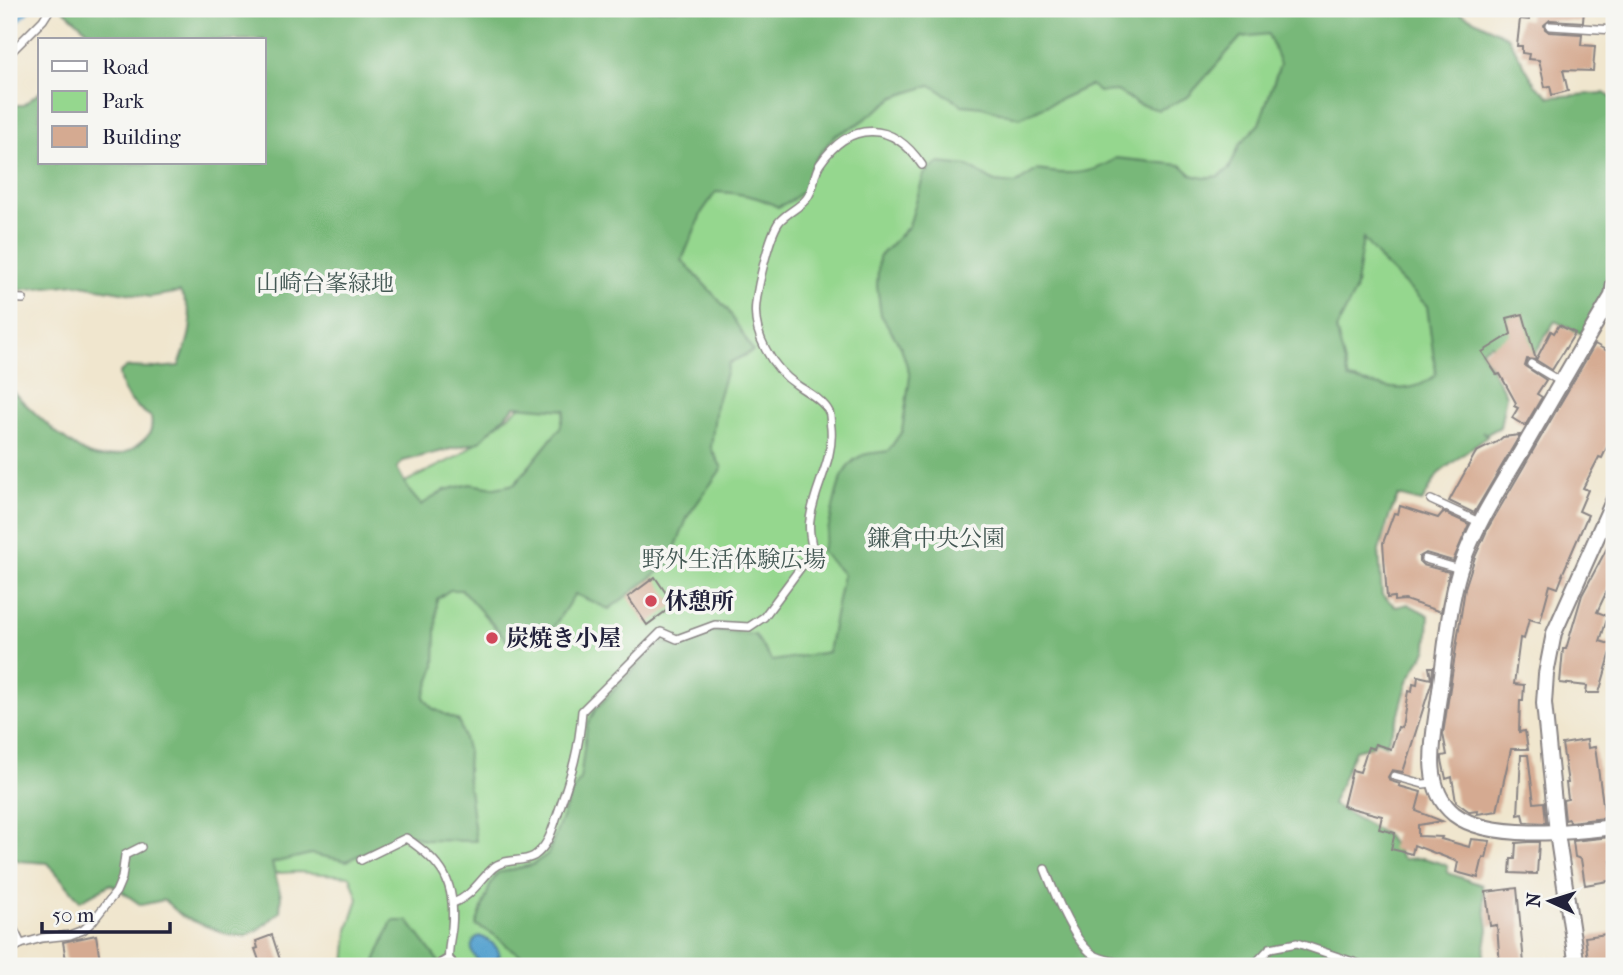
<svg xmlns="http://www.w3.org/2000/svg" width="1623" height="975" font-family="'IM FELL French Canon','Noto Serif JP',serif">
  <style>
    .green { fill: #95d78e; stroke: #5c7c64; stroke-width: 2 }
    .forest { fill: #78b879; stroke: #4d6d5a; stroke-width: 2; fill-rule: evenodd }
    .water { fill: #57a2cf; stroke: #3c6285; stroke-width: 2 }
    .lines { fill: none; stroke-linecap: round; stroke-linejoin: round }
    .stream { stroke: #57a2cf; stroke-width: 5 }
    .building { fill: #d5aa91 }
    .service-casing { stroke: #898484; stroke-width: 10 }
    .minor-casing { stroke: #898484; stroke-width: 18 }
    .service { stroke: #fff; stroke-width: 7 }
    .minor { stroke: #fff; stroke-width: 14 }
    .poi-dot { fill: #d1495b; stroke: #f6f6f2; stroke-width: 2.5 }
    .labels { text-anchor: middle; dominant-baseline: central; stroke-width: 7; stroke-linejoin: round; paint-order: stroke }
    .park-label { font-size: 23px; fill: #445854; stroke: #f6f6f2 }
    .poi-label { font-size: 23px; font-weight: bold; fill: #22223b; stroke: #f6f6f2; text-anchor: start }
  </style>
  <rect width="100%" height="100%" fill="#f6f6f2"/>
  <filter id="ink" filterUnits="userSpaceOnUse"><feTurbulence type="fractalNoise" baseFrequency=".0143" numOctaves="2"/><feDisplacementMap in="SourceGraphic" scale="14" xChannelSelector="R" yChannelSelector="G"/><feConvolveMatrix kernelMatrix="1 2 1 2 8 2 1 2 1" color-interpolation-filters="sRGB"/></filter>
  <filter id="wash" filterUnits="userSpaceOnUse"><feTurbulence type="fractalNoise" baseFrequency=".00686" numOctaves="4" result="noise"/><feDisplacementMap in="SourceGraphic" scale="28" xChannelSelector="R" yChannelSelector="G"/><feGaussianBlur stdDeviation="1.57" result="paint"/><feColorMatrix in="noise" values="0 0 0 0 0 0 0 0 0 0 0 0 0 0 0 0 0 1.4 0 .05"/><feComposite in="paint" operator="in"/></filter>
  <g filter="url(#wash)">
    <rect width="100%" height="100%" fill="#f0e6ce"/>
    <path class="green" d="M1430 9 1451 366 1370 490 1322 813 1440 966H345L348 930 358 899 350 876 298 872 235 875 405 482 459 456 527 401 536 127Z"/>
    <g class="forest">
      <path d="M63 9H1453L1508 37 1535 84 1550 97 1604 93 1614 99V258L1606 293 1582 334 1555 321 1529 363 1504 343 1494 348 1491 344 1481 350 1506 395 1500 427 1487 434 1482 431 1487 436 1438 474 1422 502 1398 496 1389 517 1379 551 1382 595 1396 607 1408 604 1429 615 1427 649 1408 681 1399 714 1386 745 1375 740 1372 746 1355 750 1332 804 1386 835 1403 859 1424 858 1447 865 1448 873 1482 885 1488 929 1482 966H539L511 949 493 934 476 925 490 886 497 873 532 865 548 854 571 794 580 780 587 726 595 710 659 643 679 645 709 631 755 635 772 661 828 652 843 574 821 551C835 525 831 469 861 456 868 452 880 453 888 451L902 431 910 376 901 347 881 315 877 286 879 257 909 226 924 174 939 163 968 166 995 182 1015 184 1037 170C1066 175 1091 176 1116 158L1181 165 1192 175 1204 178 1219 176 1229 169 1240 144 1259 124 1280 64 1268 34 1241 37 1188 97 1159 110 1138 104 1117 91 1099 92 1091 85 1020 118 982 107 962 105 931 85 895 97 858 124 834 136 815 160 805 189 792 200 778 207C758 196 739 193 716 192L702 212 682 260 728 310 753 351 729 363 716 405 711 448 722 468 688 516 669 564 609 609 575 594 543 643 511 645 462 590H450L437 599 435 667 424 697 432 708 459 721 468 752 467 774 476 841 424 840 407 833 347 861 311 854 272 863 281 896 280 912 258 930 245 936 229 935 183 917 164 900 141 905 111 884 80 901 48 863 19 861 9 854V388C27 405 71 451 94 456 105 459 126 454 135 447 147 438 154 433 151 417 133 405 121 395 119 373L126 367 157 368 179 366C190 335 198 322 180 292L150 297 76 284 9 291 10 105H23L40 92V163H264V40H98ZM1363 238 1382 262 1427 306 1436 375C1407 399 1383 385 1349 379L1336 329 1355 292ZM515 406 565 410 560 428 515 484 495 488 470 484 445 490 421 505 410 492 397 468 403 461 479 442Z"/>
      <path d="M392 921H408L442 966H373Z"/>
    </g>
    <path class="water" d="M479 936C489 939 497 946 500 955L489 966C475 964 464 945 479 936Z"/>
    <g class="lines">
      <path class="stream" d="M9 29 29 9"/>
    </g>
    <g id="blocks">
      <g class="building">
        <path d="M1530 9H1584L1583 22 1550 20 1544 25 1545 29 1549 32 1582 34 1581 45 1595 46 1593 71 1563 70 1568 91 1552 95 1550 86 1545 87 1539 60 1528 59 1529 54 1522 53V46H1517L1520 19 1529 20Z"/>
        <path d="M1523 314 1536 360 1527 359 1525 366 1546 380 1537 394 1542 397 1525 426 1512 418 1518 408 1514 406 1516 403 1500 374 1497 375 1482 352 1511 334 1507 318Z"/>
        <path d="M1559 325 1575 333 1552 370 1536 360 1551 331 1554 333Z"/>
        <path d="M1595 344 1614 355V446L1609 443 1602 458 1599 457 1583 488 1588 490 1579 511 1588 515 1562 575H1563L1558 588 1550 585 1540 622 1529 619 1524 639 1520 638 1514 684 1524 685 1523 700H1520L1519 732 1525 731 1528 749H1511L1497 811 1477 814 1478 811 1470 812 1456 802 1452 777 1446 779 1442 760V756L1447 755 1443 734 1465 588 1475 557 1488 528Z"/>
        <path d="M1520 435 1474 513 1449 501 1476 452 1497 442 1503 437Z"/>
        <path d="M1400 506 1438 518 1443 512 1469 524 1453 561 1426 553 1419 557V561L1423 565 1449 572 1441 612 1405 600 1394 601V597L1387 598 1383 543 1394 513 1398 514Z"/>
        <path d="M1614 535V576L1597 612 1608 616 1600 641 1613 645 1599 693H1586L1587 686 1560 683 1563 649H1566L1582 595Z"/>
        <path d="M655 577 674 605 647 625 628 597Z"/>
        <path d="M1429 667H1433L1432 681 1403 772 1392 770 1388 777 1390 781 1400 784 1399 786 1421 792 1416 811 1442 821 1418 825V836L1442 837 1441 839 1469 847 1471 839 1490 841 1486 858 1483 857 1478 878 1456 872 1458 862 1414 845 1412 854 1391 849 1395 833 1379 829 1382 816 1343 806 1352 770 1360 772 1368 747 1374 749 1375 744 1391 749 1398 727 1402 728 1408 691 1412 692 1413 684 1417 685 1418 676 1431 679Z"/>
        <path d="M1587 740 1588 748 1595 747 1605 818 1570 822 1569 819 1565 820 1563 800 1568 799 1566 783H1568L1562 744Z"/>
        <path d="M1521 755H1528L1534 803 1544 802 1546 823 1525 822 1523 814 1518 815Z"/>
        <path d="M1611 837 1612 848H1614V861H1611L1614 880 1585 885 1581 859 1575 857 1573 841Z"/>
        <path d="M1528 842H1539L1537 874 1510 873 1511 859H1515L1516 843Z"/>
        <path d="M1517 888 1524 964 1500 966 1497 925 1490 926 1486 892Z"/>
        <path d="M1614 933V966H1589L1585 937Z"/>
        <path d="M96 935 101 966H67L63 942Z"/>
        <path d="M272 935 282 966H261L255 949 258 948 256 941Z"/>
      </g>
    </g>
  </g>
  <g filter="url(#ink)">
    <use href="#blocks" fill-opacity="0" stroke="#898484" stroke-width="2"/>
    <g class="lines">
      <g class="service-casing">
        <g id="service">
          <path d="M1550 26 1614 30"/>
          <path d="M9 54 43 20 50 9"/>
          <path d="M9 298 23 299"/>
          <path d="M1531 364 1561 382"/>
          <path d="M1431 500 1479 522"/>
          <path d="M1425 559 1460 569"/>
          <path d="M1394 776 1423 784 1434 783"/>
          <path d="M361 860 406 838C443 863 456 882 452 928 450 940 447 954 449 966"/>
          <path d="M1045 869C1054 892 1074 945 1096 956 1107 961 1122 963 1134 966"/>
          <path d="M453 903C472 896 479 881 493 868 503 858 522 863 534 856 550 845 553 826 559 810 572 772 579 751 582 711L661 632 677 639 715 625 749 627 764 617 813 551C811 541 808 530 810 520 814 487 834 461 831 428 830 423 831 416 829 412 823 400 807 392 797 385 772 368 752 334 756 303 758 285 769 236 779 222 787 212 800 208 807 198 815 188 813 174 820 164 850 120 893 121 922 165"/>
          <path d="M9 920 21 944"/>
          <path d="M9 951 21 944 42 938 70 935 83 930 92 922 116 892 122 878 125 855 141 847"/>
          <path d="M1253 966 1270 948 1297 943 1365 966"/>
        </g>
      </g>
      <g class="minor-casing">
        <g id="minor">
          <path d="M1614 283 1612 296C1581 348 1551 400 1521 452 1499 489 1474 527 1460 569 1447 612 1445 660 1438 704 1433 740 1422 788 1454 814 1489 841 1572 832 1614 827"/>
          <path d="M443 966 448 963"/>
          <path d="M1577 966 1557 833 1544 703 1546 674 1554 633 1614 499"/>
        </g>
      </g>
      <use href="#service" class="service"/>
      <use href="#minor" class="minor"/>
    </g>
  </g>
  <g class="poi-dot">
    <circle cx="651" cy="601" r="7"/>
    <circle cx="492" cy="638" r="7"/>
  </g>
  <g class="labels">
    <g class="park-label">
      <text x="325" y="283">山崎台峯緑地</text>
      <text x="936" y="538">鎌倉中央公園</text>
      <text x="734" y="559">野外生活体験広場</text>
    </g>
    <g class="poi-label">
      <text x="665" y="601">休憩所</text>
      <text x="506" y="638">炭焼き小屋</text>
    </g>
  </g>
  <rect width="1623" height="975" fill="none" stroke="#f6f6f2" stroke-width="35"/>
  <rect x="38" y="38" width="228" height="126" fill="#f6f6f2" stroke="#a1a1a9" stroke-width="2"/>
  <rect x="52" y="61" width="35" height="10" fill="#ffffff" stroke="#a1a1a9" stroke-width="2"/>
  <text x="102" y="74" font-size="21" fill="#22223b">Road</text>
  <rect x="52" y="91" width="35" height="21" fill="#95d78e" stroke="#a1a1a9" stroke-width="2"/>
  <text x="102" y="108" font-size="21" fill="#22223b">Park</text>
  <rect x="52" y="126" width="35" height="21" fill="#d5aa91" stroke="#a1a1a9" stroke-width="2"/>
  <text x="102" y="144" font-size="21" fill="#22223b">Building</text>
  <g transform="translate(1550 901) rotate(274)" stroke="#f6f6f2" stroke-width="5" paint-order="stroke">
  <path d="M0-5L12 26L0 18L-12 26Z" fill="#22223b"/>
  <text y="-10" font-size="19" font-weight="bold" text-anchor="middle" fill="#22223b">N</text>
  </g>
  <path d="M42 922v10h128v-10" fill="none" stroke="#22223b" stroke-width="3.5"/>
  <text x="52" y="922" font-size="21" fill="#22223b" stroke="#f6f6f2" stroke-width="5" paint-order="stroke">50 m</text>
</svg>
